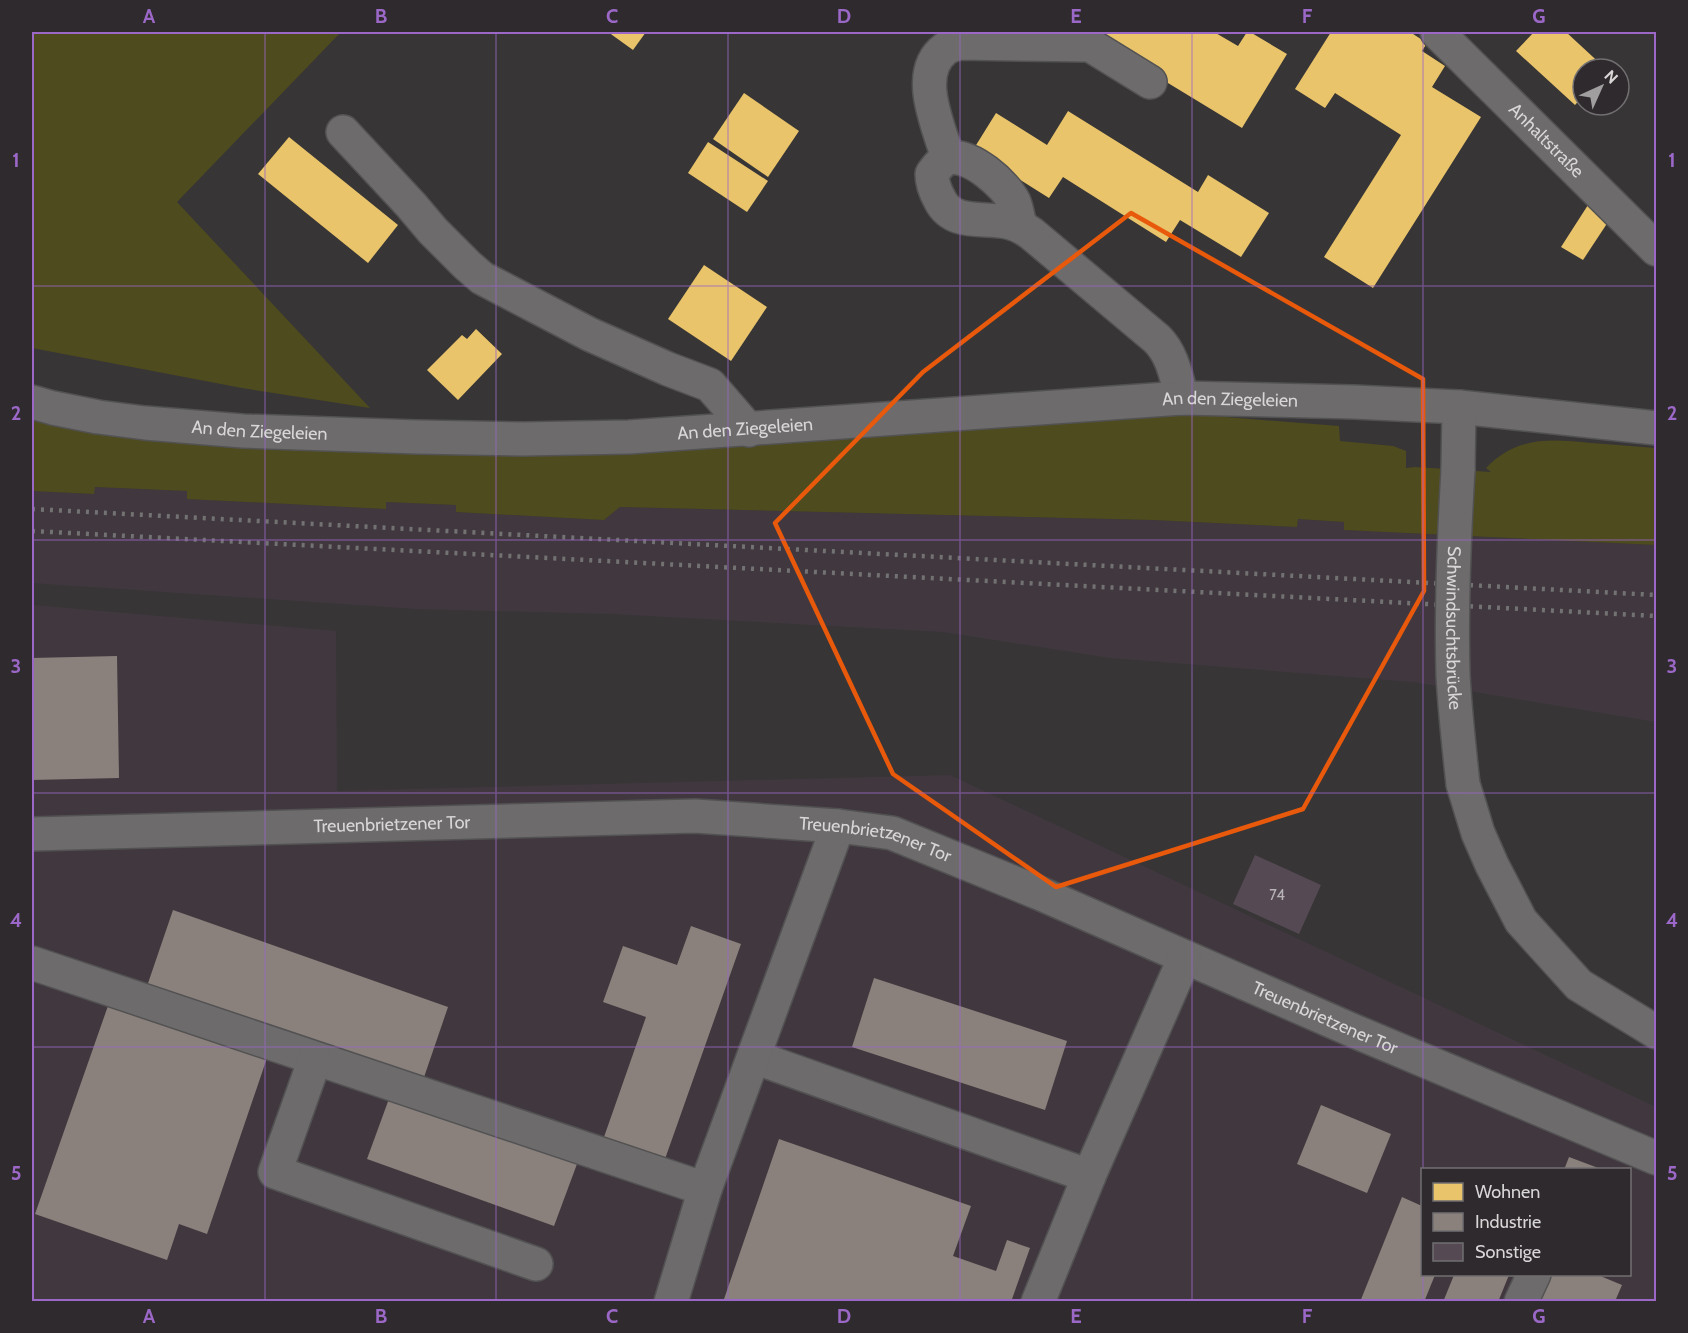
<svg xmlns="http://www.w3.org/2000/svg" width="1688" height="1333" font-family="Cabin,sans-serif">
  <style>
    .built { fill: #41383f; fill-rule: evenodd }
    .green { fill: #4e4b1e }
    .homes { fill: #e9c46a }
    .industry { fill: #8a817c }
    .building { fill: #554a53 }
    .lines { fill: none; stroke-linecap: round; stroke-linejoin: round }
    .minor-casing { stroke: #535253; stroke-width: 36 }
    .minor { stroke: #6d6b6c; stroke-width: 33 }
    .rail { stroke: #737273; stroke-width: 4.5; stroke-dasharray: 3 6; stroke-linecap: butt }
    .minor-bridge-casing { stroke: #535253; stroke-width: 36; stroke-linecap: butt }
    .minor-bridge { stroke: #6d6b6c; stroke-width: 33 }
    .marked { fill: none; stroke: #e8590c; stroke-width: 4.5; stroke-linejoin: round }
    .grid { fill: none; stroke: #9c68c8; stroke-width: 1.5; stroke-opacity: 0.55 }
    .labels { text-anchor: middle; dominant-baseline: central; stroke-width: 6; stroke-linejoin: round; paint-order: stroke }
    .number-label { font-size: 15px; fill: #b8b3b7 }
    .street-label { font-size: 18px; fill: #d9d6d8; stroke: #2e2a2d }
    .neatline { fill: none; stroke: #9c68c8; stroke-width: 2 }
    .grid-label { font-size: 20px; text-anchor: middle; font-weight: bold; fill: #9c68c8 }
  </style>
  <rect width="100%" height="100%" fill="#373536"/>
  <g class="built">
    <path d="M95 487 187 491 188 499 385 509 386 502 457 505 456 512 604 520 620 507 1153 520 1297 527 1298 519 1344 522V530L1656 545V722L1413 682 1110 658 943 632 612 614 416 609 32 583V491L94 494Z"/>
    <path d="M32 605 336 631 337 791 950 775 1656 1107V1301H32ZM1422 1170H1630V1274H1422Z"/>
  </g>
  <g class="green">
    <path d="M32 32H341L177 202 370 408 242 388 32 348Z"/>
    <path d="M1188 414 1339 426 1340 441 1393 446 1406 451V468L1415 467 1491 472 1486 468C1517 436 1550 439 1591 443 1613 445 1635 446 1656 448V545L1344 530V522L1298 519 1297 527 1153 520 620 507 604 520 456 512V505L386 502V509L187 499V491L95 487 94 494 32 491V418L608 453 732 447 849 437Z"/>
  </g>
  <g class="homes">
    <path d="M608 32H646L633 50Z"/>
    <path d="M1091 32H1214L1238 46 1247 32H1250L1287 54 1242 128 1089 35Z"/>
    <path d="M1331 32H1410L1427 43 1422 51 1445 66 1432 87 1481 117 1373 288 1324 257 1401 135 1335 93 1325 108 1295 89Z"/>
    <path d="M1534 32H1566L1606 69H1583V96L1575 105 1516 51Z"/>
    <path d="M744 93 799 131 768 177 713 139Z"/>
    <path d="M1068 111 1198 192 1208 175 1269 213 1241 257 1180 220 1166 242 1063 177 1049 198 973 150 996 113 1047 145Z"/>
    <path d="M289 137 398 225 368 263 258 174Z"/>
    <path d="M708 142 768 181 747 212 688 173Z"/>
    <path d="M1588 205 1610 219 1583 260 1561 247Z"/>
    <path d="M704 265 767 307 731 361 668 319Z"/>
    <path d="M476 329 502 354 458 400 427 370 462 335 467 339Z"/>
  </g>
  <g class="industry">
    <path d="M117 656 119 778 32 780V658Z"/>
    <path d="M173 910 448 1007 420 1089 145 992Z"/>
    <path d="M691 926 741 944 665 1159 604 1137 646 1017 603 1002 623 946 677 965Z"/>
    <path d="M874 978 1067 1041 1045 1110 852 1047Z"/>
    <path d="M109 1003 267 1058 207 1234 179 1224 167 1260 35 1214Z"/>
    <path d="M390 1096 577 1164 554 1226 367 1159Z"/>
    <path d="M1321 1105 1391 1134 1367 1193 1297 1164Z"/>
    <path d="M779 1139 971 1206 953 1256 996 1271 1007 1240 1030 1248 1011 1302H723Z"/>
    <path d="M1569 1157 1601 1169V1170H1564Z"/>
    <path d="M1402 1197 1422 1206V1275H1435L1424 1302H1360Z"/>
    <path d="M1454 1275H1509L1498 1302H1443Z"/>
    <path d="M1550 1275H1598L1622 1285 1616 1299 1622 1302H1539Z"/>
  </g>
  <path class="building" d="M1255 855 1321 885 1299 934 1233 904Z"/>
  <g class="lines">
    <g class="minor-casing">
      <g id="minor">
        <path id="s1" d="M1437 32 1656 249"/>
        <path d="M343 132 411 205 433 231 467 265 482 278 589 334 668 369 710 385 749 430"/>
        <path d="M948 158C939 127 913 73 945 49 949 46 954 45 958 43L1090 45 1150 82"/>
        <path d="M1020 225C1018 218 1017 209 1014 202 1006 185 970 153 949 158 942 160 936 168 932 174 932 184 935 191 940 200 953 226 983 217 1007 222 1017 224 1024 228 1032 234L1157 339C1173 355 1176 377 1182 398"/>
        <path id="s2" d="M32 402 53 408 98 417 145 423 243 431 417 437 523 439 629 437 1182 398 1354 402 1459 407 1656 428"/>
        <path d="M1458 470 1459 407"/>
        <path d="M1463 784 1478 833 1492 865 1521 921 1579 985 1656 1032"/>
        <path id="s3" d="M32 834 695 816 838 826 892 833 1039 893 1354 1031 1656 1158"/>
        <path d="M32 963 705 1189"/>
        <path d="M754 1057 1089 1176 1185 957"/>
        <path d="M315 1059 275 1172 536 1264"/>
        <path d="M671 1302 705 1189 838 826"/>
        <path d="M1038 1302 1089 1176"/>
        <path d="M1521 1302 1534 1274"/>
      </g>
    </g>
    <use href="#minor" class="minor"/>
    <g class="rail">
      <path d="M32 509 1656 595"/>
      <path d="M32 531 1656 616"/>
    </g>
    <g class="minor-bridge-casing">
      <g id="minor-bridge">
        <path id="s4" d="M1458 470C1454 538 1451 607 1453 675 1455 712 1459 748 1463 784"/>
      </g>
    </g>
    <use href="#minor-bridge" class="minor-bridge"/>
  </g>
  <path class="marked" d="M1131 213 1423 379 1424 591 1303 809 1056 887 893 774 775 523 923 372Z"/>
  <path class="grid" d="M265 32V1302M496 32V1302M728 32V1302M960 32V1302M1192 32V1302M1423 32V1170M32 286H1656M32 540H1656M32 793H1656M32 1047H1656M1423 1274V1302"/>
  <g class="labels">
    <g class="number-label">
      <text x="1277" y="895">74</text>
    </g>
    <g class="street-label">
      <text stroke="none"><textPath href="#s1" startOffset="154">Anhaltstraße</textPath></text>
      <text stroke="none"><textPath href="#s2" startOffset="1202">An den Ziegeleien</textPath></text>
      <text stroke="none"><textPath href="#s2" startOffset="716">An den Ziegeleien</textPath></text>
      <text stroke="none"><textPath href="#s2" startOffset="230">An den Ziegeleien</textPath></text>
      <text stroke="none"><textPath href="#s4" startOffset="158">Schwindsuchtsbrücke</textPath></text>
      <text stroke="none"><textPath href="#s3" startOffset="360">Treuenbrietzener Tor</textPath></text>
      <text stroke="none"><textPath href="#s3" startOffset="846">Treuenbrietzener Tor</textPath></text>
      <text stroke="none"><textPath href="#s3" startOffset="1332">Treuenbrietzener Tor</textPath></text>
    </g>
  </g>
  <rect width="1688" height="1333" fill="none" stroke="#2e2a2d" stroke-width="66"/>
  <rect x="1421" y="1168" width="210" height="108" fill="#2e2a2d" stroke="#726f71" stroke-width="1.5"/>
  <rect x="1433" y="1183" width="30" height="18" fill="#e9c46a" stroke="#726f71" stroke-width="1.5"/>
  <text x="1475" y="1198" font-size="18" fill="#d9d6d8">Wohnen</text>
  <rect x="1433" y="1213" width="30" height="18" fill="#8a817c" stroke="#726f71" stroke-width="1.5"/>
  <text x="1475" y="1228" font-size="18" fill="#d9d6d8">Industrie</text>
  <rect x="1433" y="1243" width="30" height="18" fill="#554a53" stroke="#726f71" stroke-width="1.5"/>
  <text x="1475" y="1258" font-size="18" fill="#d9d6d8">Sonstige</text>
  <g transform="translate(1601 87) rotate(45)"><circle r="28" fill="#2e2a2d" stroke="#726f71" stroke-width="1.5"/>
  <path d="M0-4.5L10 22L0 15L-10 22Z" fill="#a09e9f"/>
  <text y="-9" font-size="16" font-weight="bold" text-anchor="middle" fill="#d9d6d8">N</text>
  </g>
  <rect x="33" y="33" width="1622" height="1267" class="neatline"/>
  <g class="grid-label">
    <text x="149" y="23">A</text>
    <text x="381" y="23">B</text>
    <text x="612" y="23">C</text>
    <text x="844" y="23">D</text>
    <text x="1076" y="23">E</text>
    <text x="1307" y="23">F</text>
    <text x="1539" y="23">G</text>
    <text x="16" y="167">1</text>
    <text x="1672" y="167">1</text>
    <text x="16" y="420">2</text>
    <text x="1672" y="420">2</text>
    <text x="16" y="673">3</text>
    <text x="1672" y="673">3</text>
    <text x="16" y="927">4</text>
    <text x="1672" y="927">4</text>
    <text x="16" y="1180">5</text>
    <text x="1672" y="1180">5</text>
    <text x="149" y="1323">A</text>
    <text x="381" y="1323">B</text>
    <text x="612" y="1323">C</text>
    <text x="844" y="1323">D</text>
    <text x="1076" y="1323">E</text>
    <text x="1307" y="1323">F</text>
    <text x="1539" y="1323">G</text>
  </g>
</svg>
